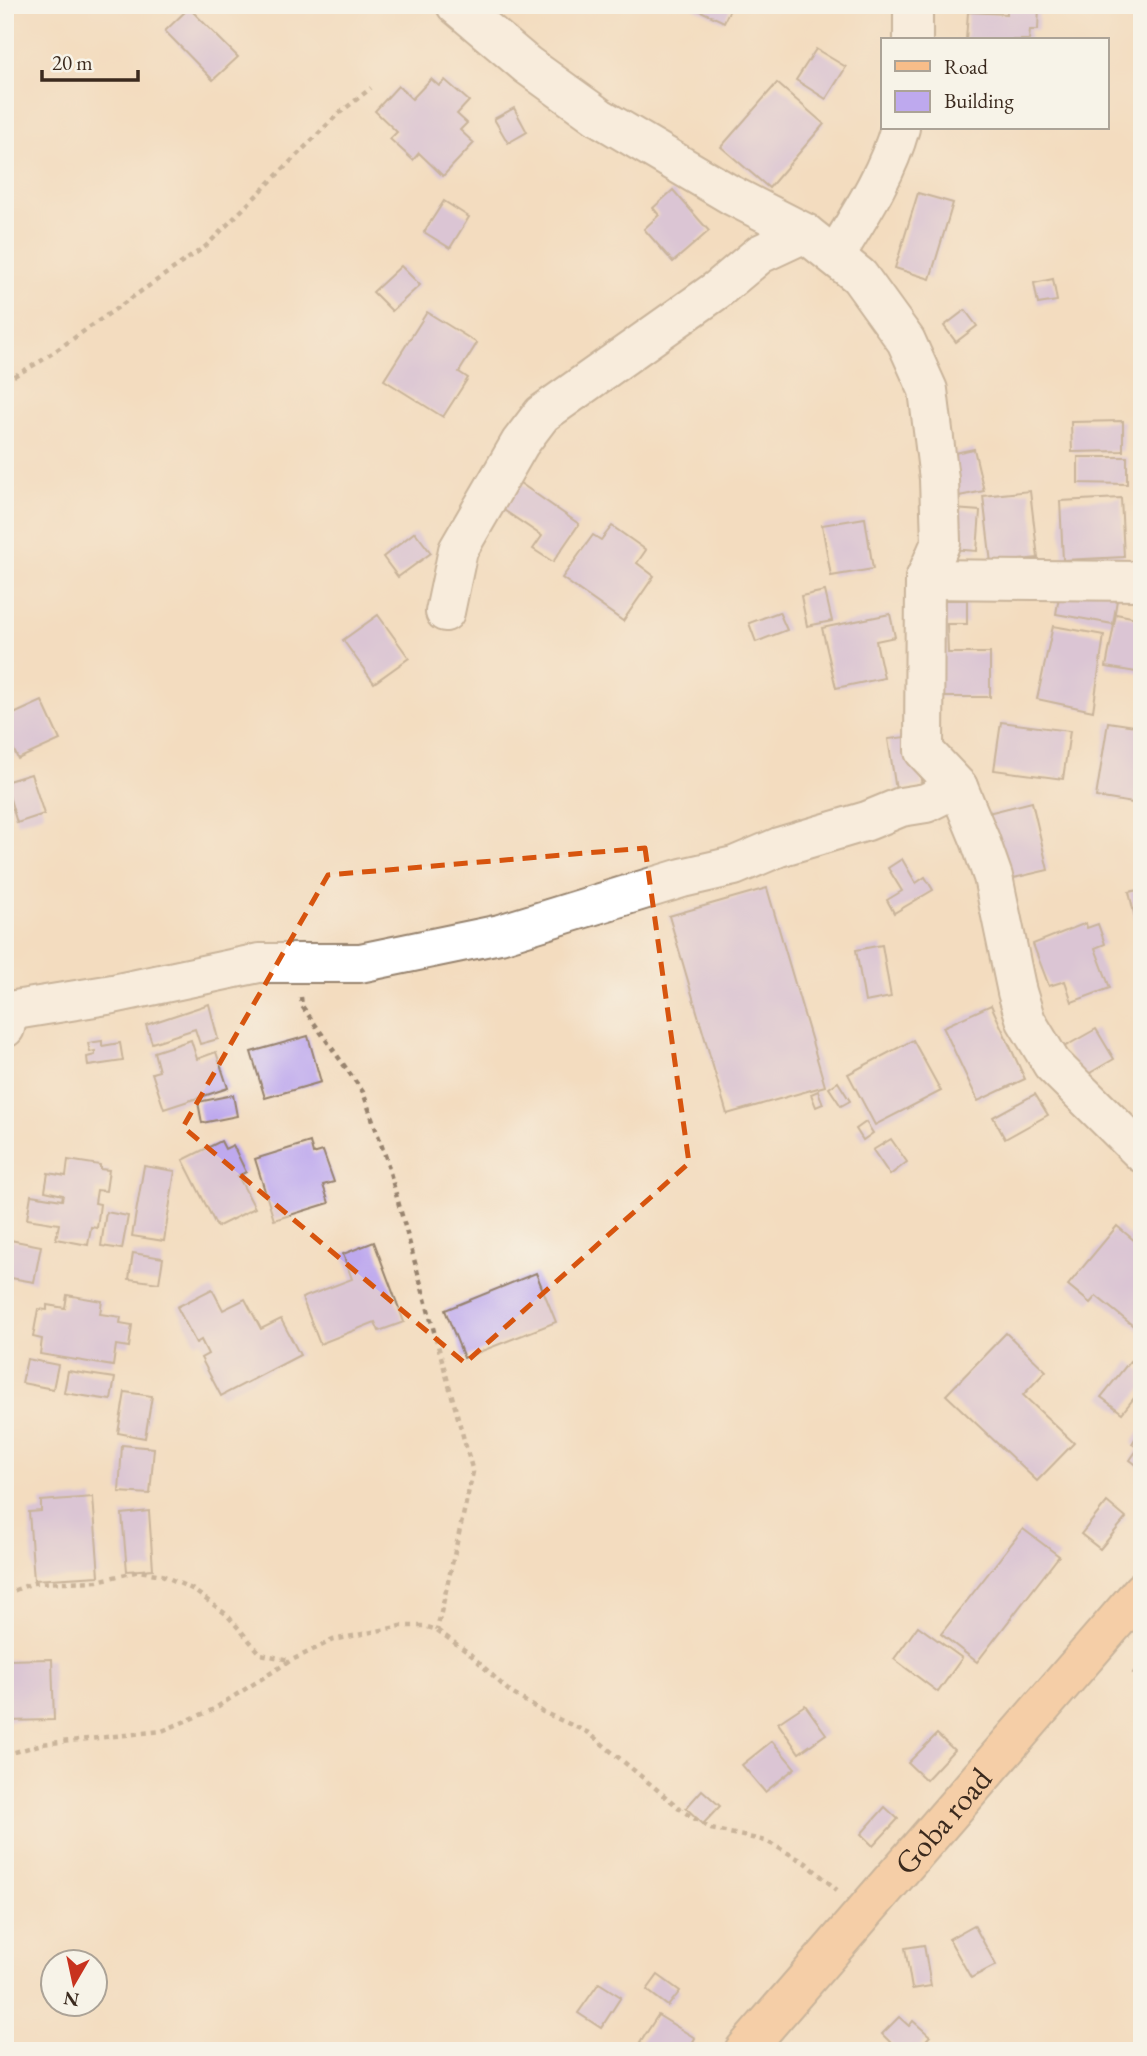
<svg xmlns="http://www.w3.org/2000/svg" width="1147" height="2056" font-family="'EB Garamond',serif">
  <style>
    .building { fill: #bea9ee }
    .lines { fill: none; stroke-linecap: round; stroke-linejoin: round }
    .minor-casing { stroke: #97836e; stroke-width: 42 }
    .major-casing { stroke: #97836e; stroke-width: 42 }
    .path { stroke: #97836e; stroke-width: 4.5; stroke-dasharray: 5 5; stroke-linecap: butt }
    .minor { stroke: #fff; stroke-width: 38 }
    .major { stroke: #f8bd89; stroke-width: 38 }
    .marked { fill: none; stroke: #d7540e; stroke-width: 5; stroke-dasharray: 14 9; stroke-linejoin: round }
    .labels { text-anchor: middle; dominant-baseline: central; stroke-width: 7; stroke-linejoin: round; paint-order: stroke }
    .street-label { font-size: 32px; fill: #3b2a1e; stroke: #f7f3e8 }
  </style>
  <rect width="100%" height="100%" fill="#f7f3e8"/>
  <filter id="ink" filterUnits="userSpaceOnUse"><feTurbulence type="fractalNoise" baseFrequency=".0143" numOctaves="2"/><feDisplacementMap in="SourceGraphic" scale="14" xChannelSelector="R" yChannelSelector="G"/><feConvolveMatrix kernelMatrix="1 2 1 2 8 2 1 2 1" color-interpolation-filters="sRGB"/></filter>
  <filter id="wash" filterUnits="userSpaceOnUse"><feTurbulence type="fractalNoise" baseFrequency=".00686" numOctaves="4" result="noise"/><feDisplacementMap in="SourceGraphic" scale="28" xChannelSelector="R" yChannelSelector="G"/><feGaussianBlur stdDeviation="1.57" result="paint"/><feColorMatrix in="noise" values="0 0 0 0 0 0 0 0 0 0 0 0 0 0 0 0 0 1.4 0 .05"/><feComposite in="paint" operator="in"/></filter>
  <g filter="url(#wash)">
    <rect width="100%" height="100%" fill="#f3dcbf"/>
    <g id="blocks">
      <g class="building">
        <path d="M688 5H732L724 22Z"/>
        <path d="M1007 5 1039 6 1038 30H1030L1029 40H966L968 12 1007 14Z"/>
        <path d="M189 8 238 57 213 80 165 31Z"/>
        <path d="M816 49 846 67 826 99 796 80Z"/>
        <path d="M431 79 439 86 445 80 469 101 457 114 467 123 460 130 474 143 443 176 419 153 413 160 390 139 397 132 375 111 398 86 412 99Z"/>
        <path d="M777 83 824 124 769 188 721 147Z"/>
        <path d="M514 108 527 132 508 143 494 119Z"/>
        <path d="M673 190 709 231 673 262 644 229 659 215 653 208Z"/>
        <path d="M918 193 953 203 930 279 895 268Z"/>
        <path d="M444 201 469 217 450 248 424 232Z"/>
        <path d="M401 266 420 285 392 311 373 292Z"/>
        <path d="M1053 279 1057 301 1038 304 1034 283Z"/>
        <path d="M965 310 977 326 956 342 944 326Z"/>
        <path d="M427 312 477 343 459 372 468 378 443 417 384 380Z"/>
        <path d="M1123 421V451L1072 452 1071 422Z"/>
        <path d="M974 449 984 491 959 496 950 454Z"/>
        <path d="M1078 457H1127V484L1078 483Z"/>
        <path d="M510 476 579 524 553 562 533 549 542 536 492 502Z"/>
        <path d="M1030 491 1038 558 991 563 983 496Z"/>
        <path d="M1121 498 1124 557 1063 560 1060 501Z"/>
        <path d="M954 509 980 511 977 551 951 549Z"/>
        <path d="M865 518 873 569 831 576 822 525Z"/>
        <path d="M612 526 646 550 637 563 654 576 623 621 562 578 593 535 601 540Z"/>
        <path d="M415 532 431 553 398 577 383 557Z"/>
        <path d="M1061 585 1118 594 1113 624 1056 614Z"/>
        <path d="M825 591 832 621 807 626 801 596Z"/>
        <path d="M930 600H967V624H947L948 653H990V697H930Z"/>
        <path d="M779 612 787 630 756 642 749 623Z"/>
        <path d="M890 614 895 637 876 641 884 678 836 688 822 628Z"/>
        <path d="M1116 614 1142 619V673L1106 667Z"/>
        <path d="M378 615 409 658 374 683 343 640Z"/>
        <path d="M1053 626 1104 635 1093 711 1037 699Z"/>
        <path d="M42 701 60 740 18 759 5 731V718Z"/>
        <path d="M1001 722 1070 731 1063 779 994 770Z"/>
        <path d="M1108 722 1142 727 1139 804 1096 797Z"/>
        <path d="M914 736 922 786 896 790 888 739Z"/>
        <path d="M31 774 44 814 17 823 5 782Z"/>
        <path d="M1032 802 1048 870 1005 880 988 813Z"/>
        <path d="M902 859 916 883 925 877 933 890 894 913 887 900 902 891 888 868Z"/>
        <path d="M767 888 825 1086 727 1114 669 916Z"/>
        <path d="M1142 889V921L1136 922 1129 892Z"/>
        <path d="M1086 923 1087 928 1098 924 1105 944 1095 948 1110 988 1072 1002 1065 981 1049 986 1033 944Z"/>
        <path d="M882 945 891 997 865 1002 856 950Z"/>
        <path d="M209 1004 218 1039 200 1044 195 1029 152 1043 146 1025Z"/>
        <path d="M991 1005 1025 1079 978 1101 943 1027Z"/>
        <path d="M1096 1029 1114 1059 1083 1077 1064 1047Z"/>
        <path d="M308 1036 321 1082 265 1098 251 1052Z"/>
        <path d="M191 1040 197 1059 216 1052 228 1088 164 1109 152 1073 159 1071 154 1052Z"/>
        <path d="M913 1040 941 1091 875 1125 848 1074Z"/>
        <path d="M102 1041V1046L120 1043 123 1061 88 1066 87 1057 95 1055V1051L90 1052 88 1043Z"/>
        <path d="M838 1082 850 1101 841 1106 829 1088Z"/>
        <path d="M818 1091 823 1104 816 1107 811 1094Z"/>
        <path d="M1035 1094 1048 1115 1005 1139 993 1117Z"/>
        <path d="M233 1095 237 1116 202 1123 198 1102Z"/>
        <path d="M866 1122 873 1133 863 1140 856 1129Z"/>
        <path d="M891 1139 907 1162 890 1175 873 1150Z"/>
        <path d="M221 1141 225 1149 233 1145 246 1172 238 1176 255 1208 217 1227 183 1160Z"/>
        <path d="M310 1142 313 1154 323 1151 334 1182 323 1185 329 1203 274 1220 255 1159Z"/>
        <path d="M68 1160 100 1165V1169L109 1170 106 1191 97 1190 95 1203 100 1204 97 1228 91 1227 88 1245 56 1239 59 1224 27 1219 31 1195 62 1200 63 1195 45 1191 48 1173 66 1176Z"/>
        <path d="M144 1166 175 1171 164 1241 132 1236Z"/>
        <path d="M106 1212 128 1216 122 1249 101 1246Z"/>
        <path d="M1117 1226 1142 1247V1333L1096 1296 1090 1303 1068 1285Z"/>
        <path d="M5 1239 41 1246 34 1282 5 1277Z"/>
        <path d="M374 1242 404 1322 379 1331 375 1322 320 1344 302 1298 352 1279 343 1254Z"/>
        <path d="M133 1253 163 1258 159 1283 129 1279Z"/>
        <path d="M536 1273 556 1322 464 1358 445 1310Z"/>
        <path d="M212 1289 223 1310 245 1299 261 1329 281 1319 300 1355 221 1396 201 1358 208 1354 201 1340 196 1343 177 1307Z"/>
        <path d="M67 1295 102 1301 100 1314 121 1317 120 1323 132 1325 129 1347 116 1345 113 1366 40 1354 42 1339 33 1337 38 1309 47 1310V1305L65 1308Z"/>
        <path d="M1006 1333 1046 1371 1023 1395 1074 1443 1037 1481 946 1395Z"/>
        <path d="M27 1359 58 1365 53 1389 22 1383Z"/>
        <path d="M1130 1361 1142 1371V1388L1122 1413 1101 1397Z"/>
        <path d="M68 1371 115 1378 111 1400 64 1393Z"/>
        <path d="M125 1392 152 1396 145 1438 118 1433Z"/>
        <path d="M1142 1427V1450L1132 1444Z"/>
        <path d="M122 1445 154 1448 150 1494 119 1492Z"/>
        <path d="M1137 1450 1142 1453V1469L1130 1460Z"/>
        <path d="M93 1497 99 1576 34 1580 29 1512 41 1511V1501Z"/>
        <path d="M1107 1502 1126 1518 1100 1549 1081 1534Z"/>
        <path d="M149 1511 153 1569 127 1571 122 1514Z"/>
        <path d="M1023 1529 1059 1556 977 1662 941 1634Z"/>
        <path d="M918 1626 962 1658 938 1692 894 1659Z"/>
        <path d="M52 1659 54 1720 5 1721V1660Z"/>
        <path d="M1142 1660V1678L1133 1673Z"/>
        <path d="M805 1705 826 1734 799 1753 778 1723Z"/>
        <path d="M937 1734 954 1750 926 1780 908 1763Z"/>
        <path d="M772 1741 795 1768 765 1792 742 1765Z"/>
        <path d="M702 1790 720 1806 703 1824 686 1808Z"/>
        <path d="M885 1807 898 1819 873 1846 861 1834Z"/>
        <path d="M974 1925 996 1965 971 1978 949 1939Z"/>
        <path d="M924 1945 931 1986 912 1989 905 1948Z"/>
        <path d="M658 1975 680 1991 668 2006 647 1990Z"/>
        <path d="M599 1983 621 1997 601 2028 578 2013Z"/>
        <path d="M658 2015 695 2038 688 2051H653L640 2043Z"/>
        <path d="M899 2017 909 2026 913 2021 930 2036 916 2051H893L890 2048 893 2045 882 2034Z"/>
      </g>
    </g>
  </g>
  <g filter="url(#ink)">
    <use href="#blocks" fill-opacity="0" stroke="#97836e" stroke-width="2"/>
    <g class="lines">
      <g class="minor-casing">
        <g id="minor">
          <path d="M456 5 527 65 599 117 731 195 805 233 859 276 906 341 928 390 939 479 941 542 925 579 924 751 958 787 980 840 993 877 1017 992 1026 1021 1052 1064 1142 1153"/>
          <path d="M913 5V40"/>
          <path d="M835 256C860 215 887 175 900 128"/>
          <path d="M925 579 1142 581"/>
          <path d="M445 612 458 550 520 443 542 414 717 290 760 254 805 233"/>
          <path d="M5 1028 9 1011 113 994 259 963H360L500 934 682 878 734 866 779 847 867 821 901 807 926 803 958 787"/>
        </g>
      </g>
      <g class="major-casing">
        <g id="major">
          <path id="s1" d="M744 2051 1142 1591"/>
        </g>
      </g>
      <g class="path">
        <path d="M5 381 41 361 206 246 337 115 371 88"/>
        <path d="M301 997 302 1006 363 1092 386 1158 473 1472 437 1630"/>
        <path d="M5 1594 33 1583 97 1581 139 1571 162 1575 192 1589 226 1614 261 1654 289 1660"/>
        <path d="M5 1755 42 1744 162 1731 212 1710 290 1661 333 1640 401 1626H424L437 1630 470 1654 510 1692 543 1712 589 1733 684 1812 711 1829 766 1841 806 1863 837 1890"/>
      </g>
      <use href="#minor" class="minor"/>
      <use href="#major" class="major"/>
    </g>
  </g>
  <path d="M0 0H1147V2056H0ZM645 848 689 1163 465 1363 183 1127 328 875Z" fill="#f3dcbf" fill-opacity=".55" fill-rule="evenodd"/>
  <path class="marked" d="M645 848 689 1163 465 1363 183 1127 328 875Z"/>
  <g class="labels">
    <g class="street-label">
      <text stroke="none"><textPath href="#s1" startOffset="304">Goba road</textPath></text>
    </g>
  </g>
  <rect width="1147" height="2056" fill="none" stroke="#f7f3e8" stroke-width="28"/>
  <rect x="881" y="38" width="228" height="91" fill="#f7f3e8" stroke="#aca397" stroke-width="2"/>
  <rect x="895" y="61" width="35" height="10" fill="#f8bd89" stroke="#aca397" stroke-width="2"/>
  <text x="944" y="74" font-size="21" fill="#3b2a1e">Road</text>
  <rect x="895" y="91" width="35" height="21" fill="#bea9ee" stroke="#aca397" stroke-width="2"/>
  <text x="944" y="108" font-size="21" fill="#3b2a1e">Building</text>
  <g transform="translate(74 1983) rotate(189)"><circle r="33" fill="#f7f3e8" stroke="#aca397" stroke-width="2"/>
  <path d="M0-5L12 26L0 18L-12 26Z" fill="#c8321e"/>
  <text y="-10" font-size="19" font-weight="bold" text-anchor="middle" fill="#3b2a1e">N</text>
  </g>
  <path d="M42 70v10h96v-10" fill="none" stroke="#3b2a1e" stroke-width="3.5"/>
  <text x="52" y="70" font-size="21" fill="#3b2a1e" stroke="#f7f3e8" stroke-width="5" paint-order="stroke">20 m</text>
</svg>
